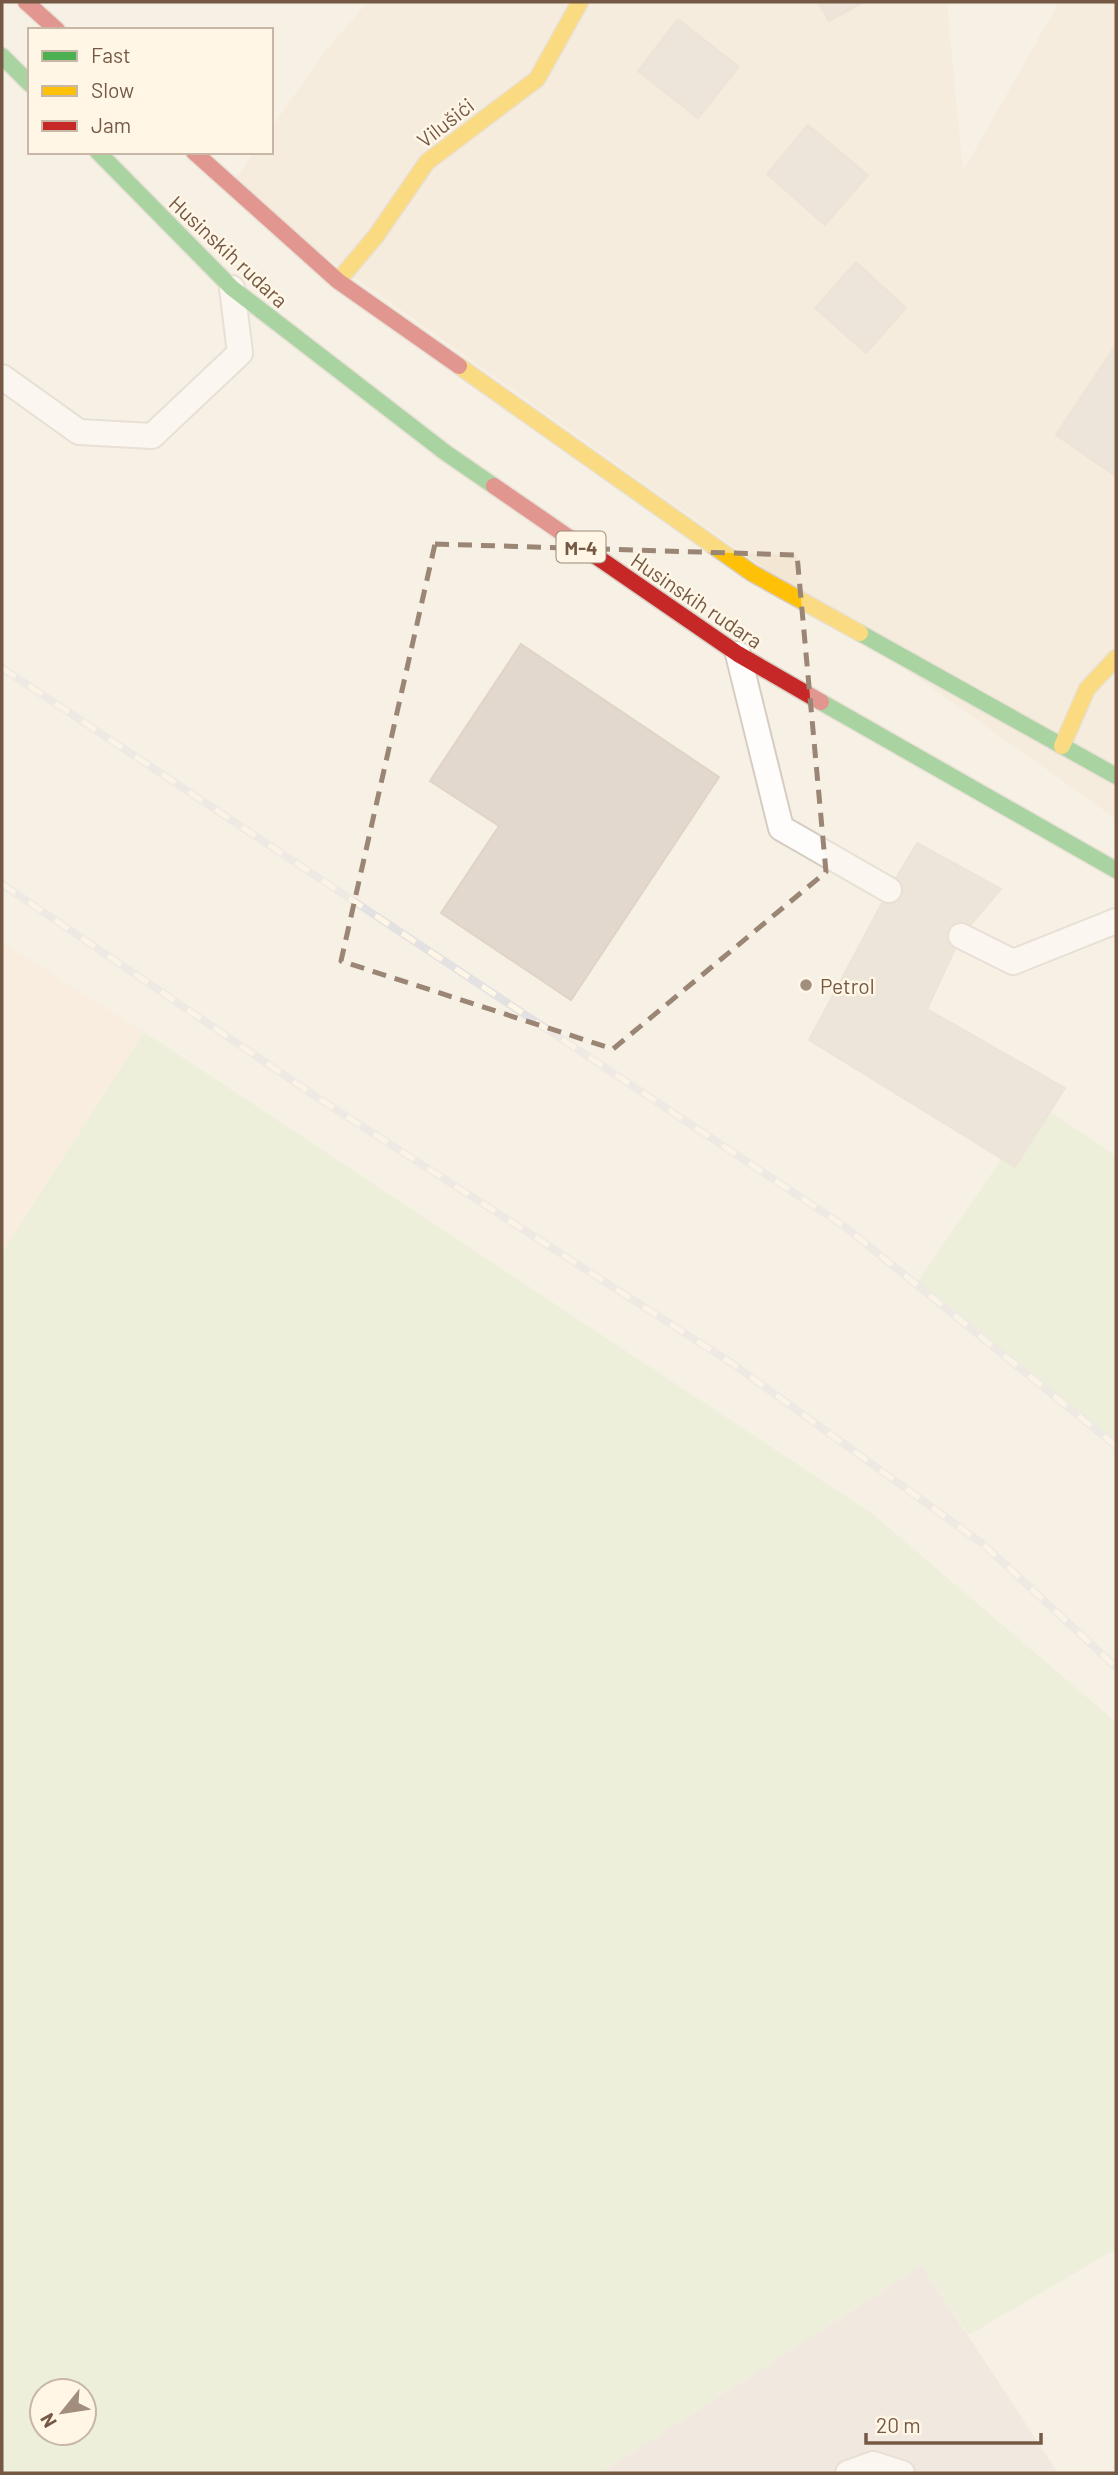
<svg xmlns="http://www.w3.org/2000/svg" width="1118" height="2475" font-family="Barlow,sans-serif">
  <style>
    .residential { fill: #f3e7d4 }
    .commercial { fill: #fbe8da }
    .industrial { fill: #e9e0d7 }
    .green { fill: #e0eece; fill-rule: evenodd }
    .building { fill: #e3d8cd; stroke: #e0d4c7; stroke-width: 2 }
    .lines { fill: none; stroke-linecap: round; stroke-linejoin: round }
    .lane-casing { stroke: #d6ccc1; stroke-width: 28 }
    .fast-casing { stroke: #d7cdc2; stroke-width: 19 }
    .slow-casing { stroke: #d7cdc2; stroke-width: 19 }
    .jam-casing { stroke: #d7cdc2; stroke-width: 19 }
    .lane { stroke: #fefdfb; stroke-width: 24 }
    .fast { stroke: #4caf50; stroke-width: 16 }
    .slow { stroke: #ffc107; stroke-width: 16 }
    .jam { stroke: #c62828; stroke-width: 16 }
    .rail-casing { stroke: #e4e1e3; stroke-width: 8 }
    .rail { stroke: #fff6e6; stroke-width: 5; stroke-dasharray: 16; stroke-linecap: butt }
    .marked { fill: none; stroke: #9b8675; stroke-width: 5; stroke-dasharray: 14 9; stroke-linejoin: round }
    .poi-dot { fill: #a28e7d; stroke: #fff6e6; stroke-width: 2.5 }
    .labels { text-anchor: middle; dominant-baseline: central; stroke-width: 5; stroke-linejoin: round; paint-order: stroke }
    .shield { fill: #fff6e6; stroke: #9e8875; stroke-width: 2 }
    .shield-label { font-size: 19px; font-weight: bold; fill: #755945 }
    .street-label { font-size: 21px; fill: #755945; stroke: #fff6e6 }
    .poi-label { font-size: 21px; fill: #755945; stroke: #fff6e6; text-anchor: start }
  </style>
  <rect width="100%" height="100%" fill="#f7f1e5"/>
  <path class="residential" d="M368 2H947L963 171 1059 2H1116V819L229 188 254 152H271V128L325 51Z"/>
  <path class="commercial" d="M2 942 144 1032 2 1253Z"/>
  <path class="industrial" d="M922 2265 1058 2473H600Z"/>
  <g class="green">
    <path d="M144 1032 874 1515 1116 1722V2249L969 2335 922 2265 600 2473H2V1253ZM42 2391H84V2433H42Z"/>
    <path d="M1039 1104 1116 1156V1446L916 1284Z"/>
  </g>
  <g class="building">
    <path d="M818 2H864L829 21Z"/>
    <path d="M678 19 739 67 698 118 638 71Z"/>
    <path d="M808 125 868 175 825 225 767 174Z"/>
    <path d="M856 262 906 308 866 353 815 308Z"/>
    <path d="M1116 345V476L1056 435Z"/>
    <path d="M521 644 719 777 571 1000 441 913 499 826 430 781Z"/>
    <path d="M917 843 1001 889 961 936 927 1009 1065 1088 1015 1167 809 1040 889 890Z"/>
  </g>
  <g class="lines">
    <g class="lane-casing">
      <g id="lane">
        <path d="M2 377 79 432 152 436 240 353 232 288"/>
        <path d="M738 654 781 828 889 890"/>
        <path d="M961 936 1013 962 1116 921"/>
        <path d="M848 2473 873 2464 902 2473"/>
      </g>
    </g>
    <g class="fast-casing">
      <g id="fast">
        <path d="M2 56 30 84"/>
        <path d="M98 152 232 288 446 453 494 486"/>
        <path d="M860 633 1116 776"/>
        <path d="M821 702 1116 870"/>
      </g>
    </g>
    <g class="slow-casing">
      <g id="slow">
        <path d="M338 281 376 236 427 162 537 79 580 2"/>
        <path d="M459 366 752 573 860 633"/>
        <path d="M1062 746 1087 689 1116 658"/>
      </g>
    </g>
    <g class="jam-casing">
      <g id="jam">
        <path d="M26 2 57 30"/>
        <path d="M194 152 338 281 459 366"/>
        <path d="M494 486 738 654 821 702"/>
      </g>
    </g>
    <use href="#lane" class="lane"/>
    <use href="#fast" class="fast"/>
    <use href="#slow" class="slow"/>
    <use href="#jam" class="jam"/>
    <g class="rail-casing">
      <g id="rail">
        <path d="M2 668 844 1226 1116 1446"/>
        <path d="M2 884 318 1098 733 1364 983 1544 1116 1667"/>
      </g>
    </g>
    <use href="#rail" class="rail"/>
  </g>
  <path d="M0 0H1118V2475H0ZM435 544 797 555 826 872 613 1049 341 961Z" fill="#f7f1e5" fill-opacity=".55" fill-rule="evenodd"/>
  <path class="marked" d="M435 544 797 555 826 872 613 1049 341 961Z"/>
  <circle class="poi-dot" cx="806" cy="985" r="7"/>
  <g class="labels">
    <rect class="shield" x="556.5" y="531.5" width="49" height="31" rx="5"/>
    <g class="shield-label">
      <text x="581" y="547">M-4</text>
    </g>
    <g class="street-label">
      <text transform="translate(445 122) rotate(-38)">Vilušići</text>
      <text transform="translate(229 251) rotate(43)">Husinskih rudara</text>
      <text transform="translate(697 600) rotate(34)">Husinskih rudara</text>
    </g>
    <g class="poi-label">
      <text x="820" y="985">Petrol</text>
    </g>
  </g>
  <rect width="1118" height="2475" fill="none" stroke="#755945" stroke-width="7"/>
  <rect x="28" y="28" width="245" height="126" fill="#fff6e6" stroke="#c8b7a6" stroke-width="2"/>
  <rect x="42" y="51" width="35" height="10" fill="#4caf50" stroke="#c8b7a6" stroke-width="2"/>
  <text x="91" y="63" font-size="21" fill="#755945">Fast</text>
  <rect x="42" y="86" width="35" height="10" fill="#ffc107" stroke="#c8b7a6" stroke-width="2"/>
  <text x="91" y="98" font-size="21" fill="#755945">Slow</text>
  <rect x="42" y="121" width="35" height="10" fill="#c62828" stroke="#c8b7a6" stroke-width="2"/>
  <text x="91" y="133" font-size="21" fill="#755945">Jam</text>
  <g transform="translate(63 2412) rotate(240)"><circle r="33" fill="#fff6e6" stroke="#c8b7a6" stroke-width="2"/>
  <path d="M0-5L12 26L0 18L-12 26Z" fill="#a28e7d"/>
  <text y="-10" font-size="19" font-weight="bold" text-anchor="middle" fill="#755945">N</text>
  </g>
  <path d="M866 2433v10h175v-10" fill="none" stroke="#755945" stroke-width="3.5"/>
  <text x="876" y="2433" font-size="21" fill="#755945" stroke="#fff6e6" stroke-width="5" paint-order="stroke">20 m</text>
</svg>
